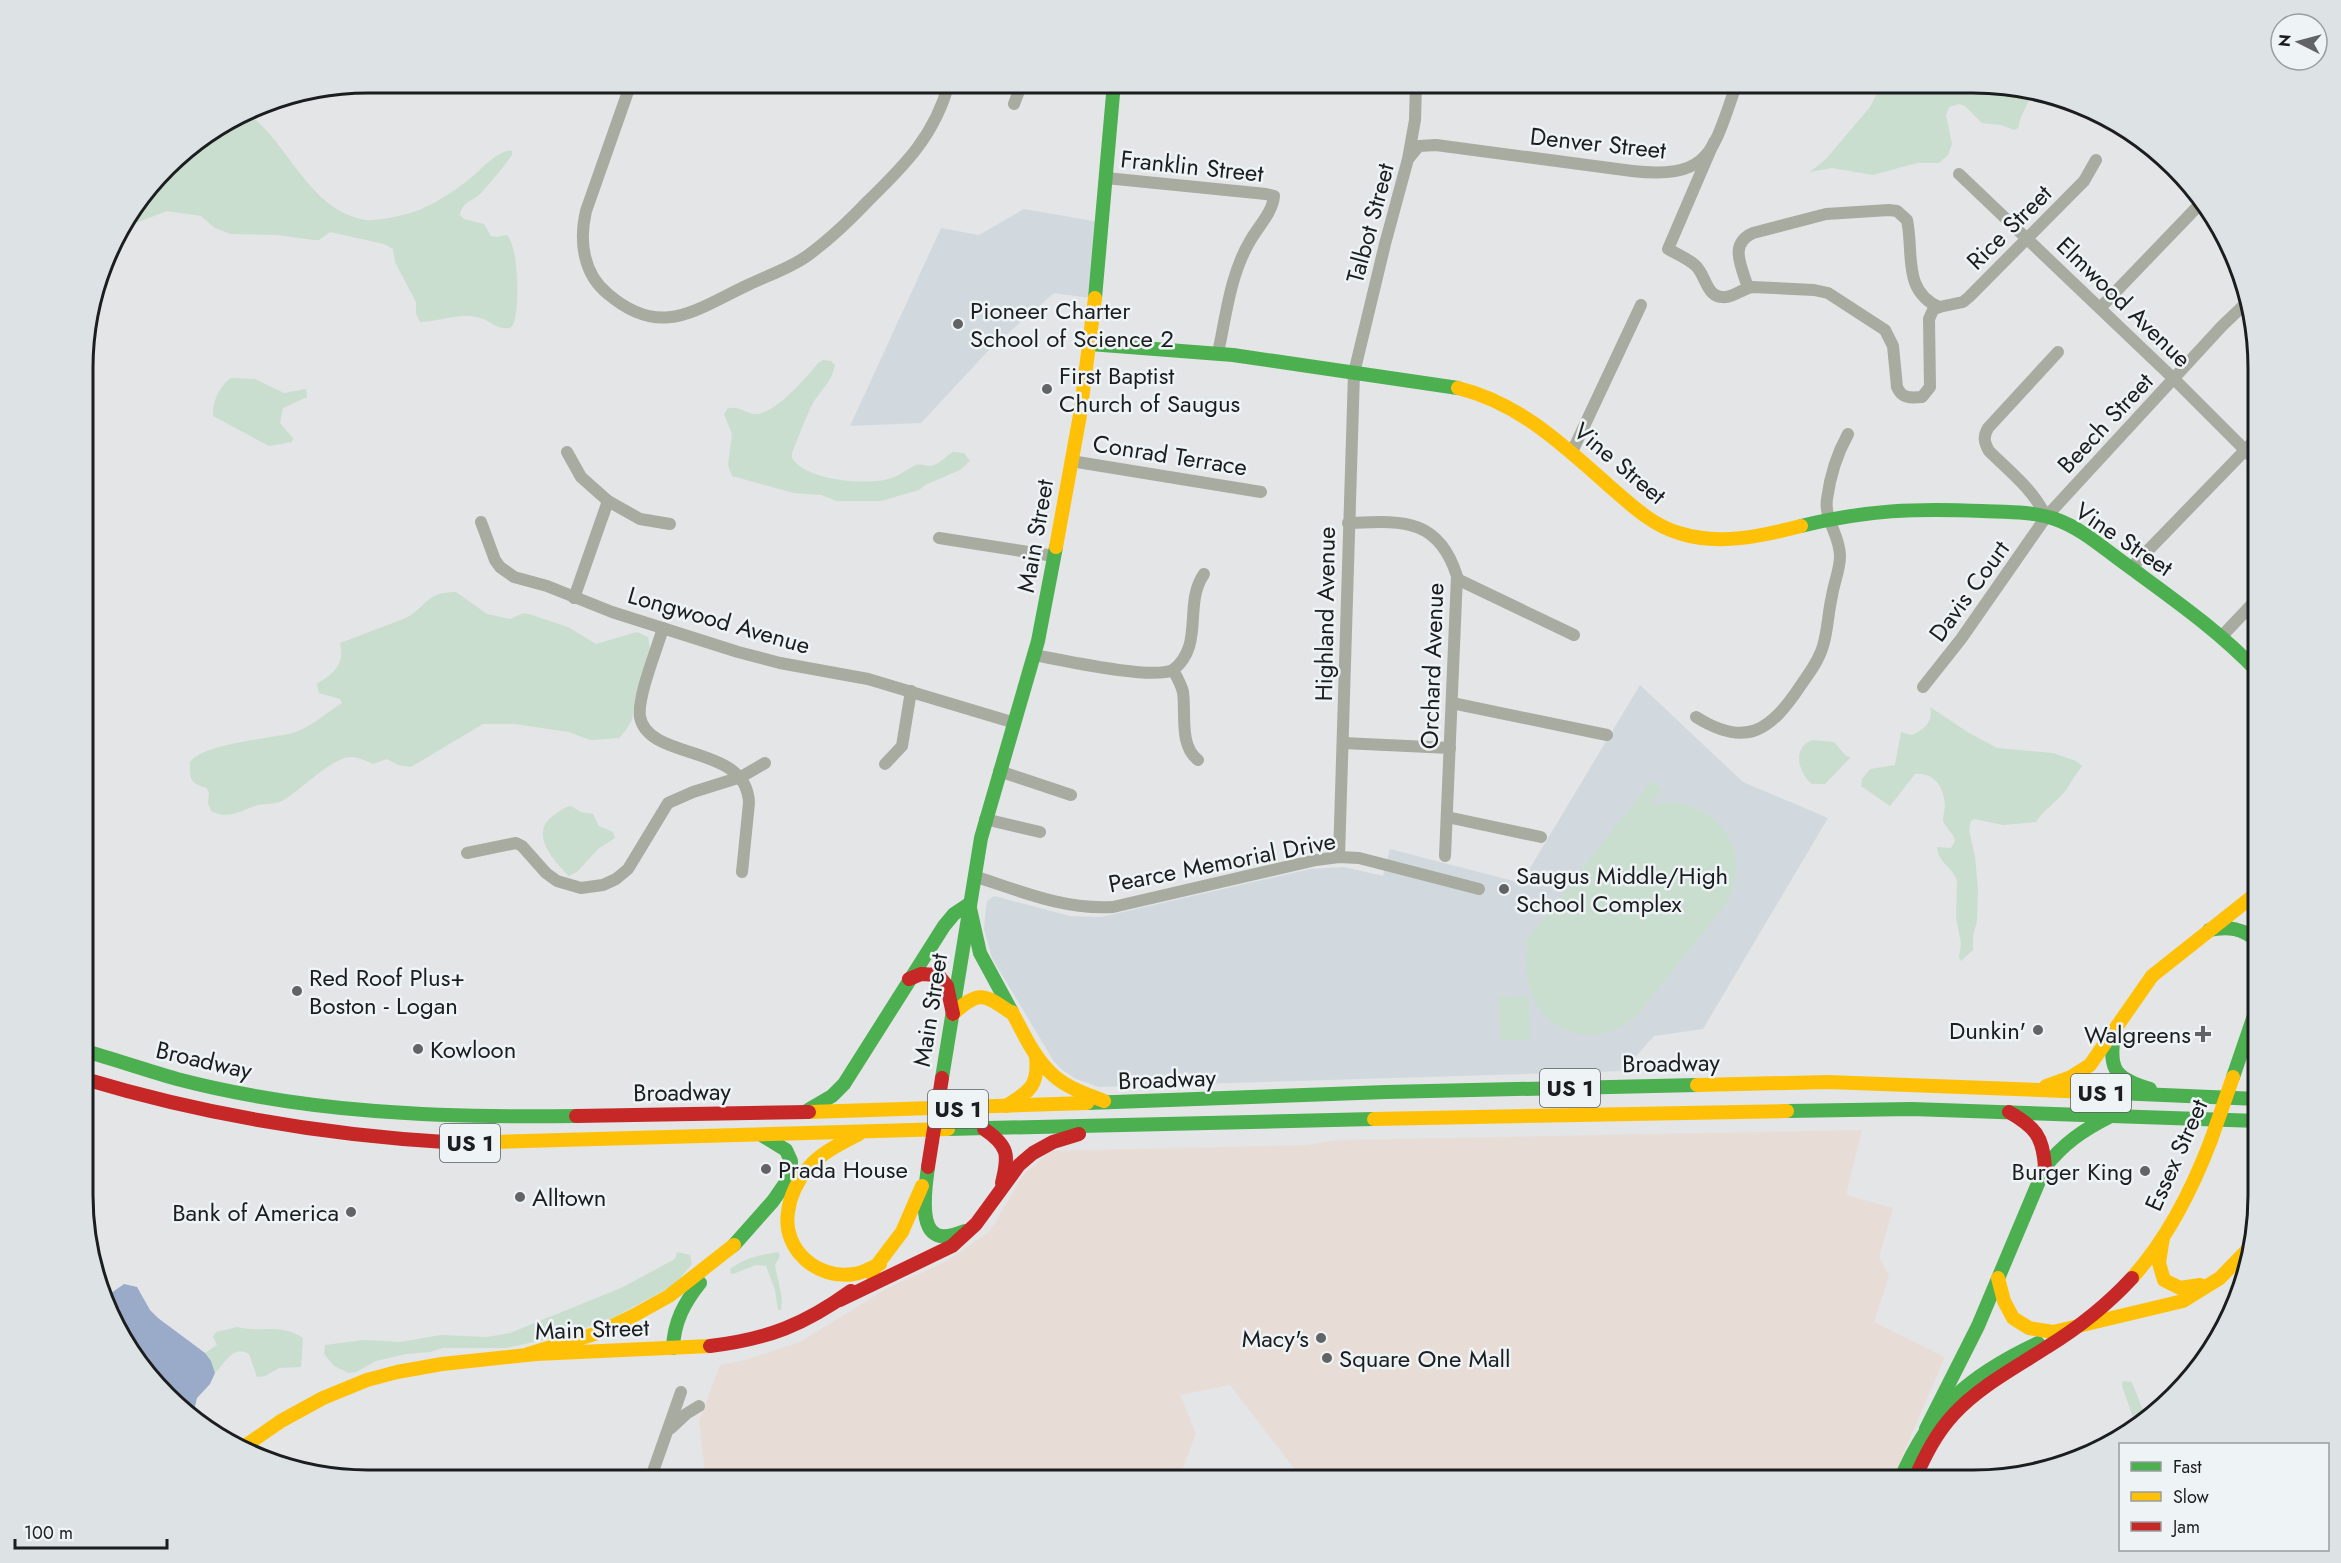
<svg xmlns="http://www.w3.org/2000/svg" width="2341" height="1563" font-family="Jost,sans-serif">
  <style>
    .commercial { fill: #e7ddd6 }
    .built { fill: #d2d9de }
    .green { fill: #c9dece }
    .water { fill: #9aabc9 }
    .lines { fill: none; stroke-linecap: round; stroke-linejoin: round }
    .street { stroke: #a8aba0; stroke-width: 12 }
    .fast { stroke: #4caf50; stroke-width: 14 }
    .slow { stroke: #ffc107; stroke-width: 14 }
    .jam { stroke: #c62828; stroke-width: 14 }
    .slow-bridge { stroke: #ffc107; stroke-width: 14 }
    .jam-bridge { stroke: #c62828; stroke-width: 14 }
    .poi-dot { fill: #626364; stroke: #eef3f6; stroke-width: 2 }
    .labels { text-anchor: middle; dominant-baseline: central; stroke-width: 5; stroke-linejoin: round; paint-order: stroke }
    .shield { fill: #eef3f6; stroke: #5b5d5f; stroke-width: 1.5 }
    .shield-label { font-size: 22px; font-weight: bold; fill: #1c1d1e }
    .street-label { font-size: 24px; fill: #1c1d1e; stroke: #eef3f6 }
    .poi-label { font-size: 24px; fill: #1c1d1e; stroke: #eef3f6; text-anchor: start }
    .rim { fill: none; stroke: #1c1d1e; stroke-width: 3 }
  </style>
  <rect width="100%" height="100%" fill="#e3e5e7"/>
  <path class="commercial" d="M1862 1130 1846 1195 1893 1208 1879 1257 1889 1276 1874 1322 1945 1357 1892 1480H1303L1230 1385 1180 1395 1196 1434 1178 1480H706L699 1421 720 1365 745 1360 800 1342 886 1289 945 1262 990 1231 1024 1174 1051 1151 1307 1145 1337 1140Z"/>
  <g class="built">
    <path d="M1024 209 1099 222 1090 298 1054 293 989 350 921 423 850 426 941 228 979 235Z"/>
    <path d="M1640 685 1743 782 1828 818 1703 1029 1654 1036 1623 1071 1099 1087 1076 1079 1061 1069 1053 1060 992 958 984 929 985 917 987 901 994 896 1070 916 1101 917 1310 869 1344 867 1383 876 1390 849 1521 883Z"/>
  </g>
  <g class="green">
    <path d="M1882 83C1917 82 2005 75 2029 100L2021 117 2018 128 2014 130 2001 125 1982 123 1965 106 1959 104 1949 107 1946 115 1952 144 1948 155 1939 163H1917L1873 175 1832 168 1810 172 1826 159 1870 107Z"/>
    <path d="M246 112C290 143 308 211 366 220 376 221 388 218 398 216 423 212 447 196 467 181 478 173 499 148 512 151V155C503 168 492 181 482 192 474 201 462 201 460 215L464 219 484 224 491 236 497 237 507 235C519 248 520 309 513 325L510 328C496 330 492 321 480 318 460 312 439 322 420 322L416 314V302L395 262 393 249 384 244 330 232 319 240H314L277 235 231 234 215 228 201 216 167 211 133 224 120 235 111 246 112 242 180 154Z"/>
    <path d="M823 360 831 361 835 365C832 383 818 392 811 407 804 422 798 437 792 453V458C806 481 868 486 892 478 901 475 908 468 916 465 923 463 928 468 934 465 942 462 946 456 953 452L964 453 970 461 960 470 925 485 919 490 881 501H837L821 495 794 493 732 476 728 465 732 434 724 414 727 409C738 405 743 412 753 414 773 417 807 377 818 363Z"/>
    <path d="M231 378 255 379 284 393 306 389 307 397 283 408 280 423 293 438 292 442 269 446 213 416C212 402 220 385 231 378Z"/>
    <path d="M456 592 487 614 510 619 524 613 532 615 568 627 596 644 637 632 648 637 650 648 635 698 632 720 626 730 619 738 590 740 569 732 515 724H483L411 767 398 765 387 759 373 764C367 761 358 757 351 757 332 757 300 791 282 801 273 805 264 803 255 806 240 811 228 820 211 811L208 803 209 792 206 788C190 782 190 781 190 762 203 743 272 739 296 732 310 727 324 715 336 707L342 703 340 699 319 693 317 684C334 673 345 665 340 643L406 618C430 604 424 593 456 592Z"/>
    <path d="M1930 707 1969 733 1997 748 2053 753 2076 761 2082 766C2076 774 2071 782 2066 790 2057 802 2044 809 2036 822L2003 825 1974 819 1971 821 1969 830 1975 857 1978 888 1977 921 1973 936V950L1961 961 1959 957 1961 944 1956 917 1957 881C1953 867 1938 863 1937 847L1951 848 1955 841C1954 833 1945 828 1943 820 1943 815 1945 810 1945 805 1944 787 1934 772 1915 774L1890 806 1861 786 1862 779 1870 769 1895 765 1901 732 1911 735C1924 731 1934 721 1930 707Z"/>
    <path d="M1812 740 1834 742 1846 756 1851 757 1825 784H1812C1798 773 1792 748 1812 740Z"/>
    <path d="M1651 781 1662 790 1649 806C1687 791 1734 822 1736 862 1737 877 1733 889 1727 903L1634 1019C1623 1025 1613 1032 1600 1034 1547 1041 1518 993 1528 946L1524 943Z"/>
    <path d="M571 806 581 812 593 814 599 826 613 832 615 838 598 849 577 872 569 876C554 861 528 833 554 815 560 811 564 807 571 806Z"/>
    <path d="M1529 996 1530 1039 1500 1041 1499 997Z"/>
    <path d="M677 1252 690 1255 692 1264 674 1285 609 1320 549 1339 506 1348H443L430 1352 406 1354 376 1361 356 1372 349 1373 334 1366 324 1354 325 1345 364 1340 400 1342 441 1335 487 1337 510 1333 621 1288 675 1259Z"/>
    <path d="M778 1252 780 1256 775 1265 782 1299 781 1310H778L775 1290 766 1266 756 1265 733 1274H731L730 1269C745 1258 759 1255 778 1252Z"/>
    <path d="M237 1327C261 1333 280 1323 303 1338L301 1367 279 1368 265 1376 257 1377 249 1354C233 1344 225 1364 215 1373L211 1361 205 1353 217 1345 213 1337 216 1332Z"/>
    <path d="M2123 1381 2131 1382 2133 1385 2145 1415 2135 1423 2122 1386Z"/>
  </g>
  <path class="water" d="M124 1284 137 1287 150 1310 158 1318 205 1353 211 1361 215 1373 210 1384 197 1398 193 1415 121 1338 107 1296Z"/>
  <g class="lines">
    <g class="street">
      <path d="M631 83 586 211C579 241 583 274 608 294 662 340 696 309 750 284 769 275 790 268 807 256 829 240 849 221 868 201 905 165 935 135 949 83"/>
      <path d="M1014 104 1022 83"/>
      <path d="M1714 142 1668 249C1677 254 1689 259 1696 266 1707 277 1706 299 1726 297 1735 296 1742 289 1752 287L1814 290 1828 293 1885 330 1893 346 1897 387C1902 399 1911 398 1922 397L1930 387 1929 319 1933 310 1939 307"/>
      <path d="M1409 158 1419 146 1436 145 1632 171C1713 180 1713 149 1737 83"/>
      <path d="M1959 174 2174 379 2258 463"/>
      <path d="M1106 178 1266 194 1274 196C1273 212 1257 228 1250 241 1230 275 1226 316 1218 353"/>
      <path d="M1748 288C1742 267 1728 244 1753 233L1826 214 1889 210 1897 211 1907 220C1914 252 1902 291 1939 307"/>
      <path d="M1939 307 1963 302 1969 297 2084 181 2096 160"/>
      <path d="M2100 308 2200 204"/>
      <path d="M567 452 581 477 608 501 640 519 670 524"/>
      <path d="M1572 452 1641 305"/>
      <path d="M1071 461 1261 492"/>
      <path d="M2046 517C2034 490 2009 471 1989 451 1984 442 1983 437 1988 428L2058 352"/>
      <path d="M481 522 495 560 500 567 514 577 547 586 612 612 738 652 780 663 868 679 1015 723"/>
      <path d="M1348 523C1400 521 1438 516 1457 576L1445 856"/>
      <path d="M939 538 1054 556"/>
      <path d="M2131 568 2258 437"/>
      <path d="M1457 579 1574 635"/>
      <path d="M574 598 608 501"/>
      <path d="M663 628C657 649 637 697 640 717 649 762 747 743 749 803L742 872"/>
      <path d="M2221 637 2258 598"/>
      <path d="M1034 655C1063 660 1150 680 1173 670 1177 677 1181 684 1183 692 1186 713 1179 746 1198 760"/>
      <path d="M1173 670C1205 645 1183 604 1204 574"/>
      <path d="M1923 687 1961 639 2046 517 2222 326 2244 305"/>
      <path d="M1452 703 1607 735"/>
      <path d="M1696 717C1747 749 1771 730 1801 685 1809 673 1819 661 1823 646 1828 630 1828 612 1832 596 1834 582 1840 570 1840 556 1840 535 1824 520 1827 499 1830 476 1837 454 1848 434"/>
      <path d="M1343 743 1450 748"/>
      <path d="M885 764 902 746 911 691"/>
      <path d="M999 771 1071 795"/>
      <path d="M1447 817 1541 837"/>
      <path d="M985 819 1040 832"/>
      <path d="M467 853 516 843 522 846 546 873 557 881 581 888 603 885 616 879 628 869 668 803 693 792 741 777 765 763"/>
      <path d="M1339 857 1354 373 1385 244 1408 159 1415 120 1416 83"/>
      <path d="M974 876C1020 891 1064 910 1113 907L1316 860 1339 857 1359 858 1479 889"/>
      <path d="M671 1428 686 1414 699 1406"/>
      <path d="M650 1480 681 1392"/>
    </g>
    <g class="fast">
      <path d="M1095 298 1114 83"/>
      <path d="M1090 344 1233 355 1458 388"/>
      <path d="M1801 526C1867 510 1915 508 1982 511 2006 512 2031 511 2055 519 2084 529 2106 551 2131 568 2176 601 2220 632 2258 672"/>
      <path d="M2209 930C2228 926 2243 928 2258 942"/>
      <path d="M2114 1036C2108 1071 2117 1079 2150 1089"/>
      <path d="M85 1051C116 1060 146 1070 177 1079 307 1113 442 1118 576 1116"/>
      <path d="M2233 1077 2258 1004"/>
      <path d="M942 1078 981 838 1038 641 1056 547"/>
      <path d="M2116 1093 2258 1099"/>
      <path d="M1087 1103 1386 1092 1697 1085"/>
      <path d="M808 1110 832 1096 844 1084 944 926 954 914 969 904 980 953 1012 1012"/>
      <path d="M1787 1111 1912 1109 2258 1121"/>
      <path d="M948 1129 1374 1119"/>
      <path d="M928 1167C926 1183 918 1227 937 1235 946 1239 957 1234 965 1231"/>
      <path d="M734 1245 773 1201 791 1175V1161L786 1150 763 1136"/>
      <path d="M673 1348C674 1322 684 1303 700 1283"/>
      <path d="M1926 1429 1978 1326 2045 1167C2063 1144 2083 1130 2109 1117"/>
      <path d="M1900 1480C1931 1408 1968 1376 2038 1343"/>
    </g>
    <g class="slow">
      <path d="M1458 388C1519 403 1562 444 1607 484 1629 503 1651 525 1679 533 1719 546 1762 536 1801 526"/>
      <path d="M1056 547 1080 415 1095 298"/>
      <path d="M1012 1012C1024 1034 1034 1058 1053 1075 1067 1088 1087 1094 1104 1101"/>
      <path d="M953 1014C978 991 983 993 1010 1012"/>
      <path d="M1697 1085 1828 1082 2116 1093"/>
      <path d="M2046 1086 2071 1077 2090 1065 2152 976 2258 892"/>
      <path d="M1006 1106C1030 1091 1039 1086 1036 1056"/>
      <path d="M809 1112 1087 1103"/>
      <path d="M1374 1119 1787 1111"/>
      <path d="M859 1134C842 1143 822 1152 809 1167 798 1180 790 1195 788 1212 782 1250 818 1280 854 1274 863 1273 872 1267 880 1264"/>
      <path d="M459 1143 948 1129"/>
      <path d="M2163 1237 2159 1263 2164 1280 2180 1288 2200 1285"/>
      <path d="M871 1273 902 1232 922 1186"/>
      <path d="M1998 1278 2004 1301 2013 1318 2029 1328 2053 1332 2183 1301 2220 1278 2251 1246"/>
      <path d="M2132 1278C2168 1238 2192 1190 2211 1140"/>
      <path d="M528 1354 598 1333 633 1316 669 1296 734 1245"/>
      <path d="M242 1448 281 1421 323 1398 367 1380 397 1372 442 1364 536 1354 710 1346"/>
    </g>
    <g class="jam">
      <path d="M909 979 921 974 938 975 947 986 953 1014"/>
      <path d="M85 1079C208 1116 331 1136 459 1143"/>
      <path d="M2009 1112C2035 1127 2043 1136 2045 1167"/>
      <path d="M576 1116 809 1112"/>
      <path d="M984 1129C1009 1146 1009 1155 1002 1183"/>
      <path d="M840 1300 952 1246 976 1224 1019 1165 1033 1153 1053 1142 1079 1134"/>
      <path d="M710 1346C768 1339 804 1325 851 1291"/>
      <path d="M1914 1480C1925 1456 1936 1433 1954 1414 1980 1386 2015 1368 2047 1347 2078 1328 2107 1305 2132 1278"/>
    </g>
    <path class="slow-bridge" d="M2211 1140 2233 1077"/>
    <path class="jam-bridge" d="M928 1167 942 1078"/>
  </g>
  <g class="poi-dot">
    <circle cx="958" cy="324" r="6"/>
    <circle cx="1047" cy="389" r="6"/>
    <circle cx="1504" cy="889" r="6"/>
    <circle cx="297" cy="991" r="6"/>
    <circle cx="2038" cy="1030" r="6"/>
    <path d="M2200 1025h6v6h6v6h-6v6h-6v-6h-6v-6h6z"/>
    <circle cx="418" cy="1049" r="6"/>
    <circle cx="766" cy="1169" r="6"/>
    <circle cx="2145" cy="1171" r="6"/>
    <circle cx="520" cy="1197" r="6"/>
    <circle cx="351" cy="1212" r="6"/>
    <circle cx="1321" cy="1338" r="6"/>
    <circle cx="1327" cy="1358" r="6"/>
  </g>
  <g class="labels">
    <g class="shield">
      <rect x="1540" y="1069" width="60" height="38" rx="4.5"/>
      <rect x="2071" y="1074" width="60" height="38" rx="4.5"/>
      <rect x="928" y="1090" width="60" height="38" rx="4.5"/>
      <rect x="440" y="1124" width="60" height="38" rx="4.5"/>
    </g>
    <g class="shield-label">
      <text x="1570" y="1088">US 1</text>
      <text x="2101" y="1093">US 1</text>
      <text x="958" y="1109">US 1</text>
      <text x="470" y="1143">US 1</text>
    </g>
    <g class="street-label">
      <text transform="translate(1598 143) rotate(6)">Denver Street</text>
      <text transform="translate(1192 166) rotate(6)">Franklin Street</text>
      <text transform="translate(1370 223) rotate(-75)">Talbot Street</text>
      <text transform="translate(2009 227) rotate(-45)">Rice Street</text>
      <text transform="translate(2124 302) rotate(44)">Elmwood Avenue</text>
      <text transform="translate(2105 423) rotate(-47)">Beech Street</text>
      <text transform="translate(1170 455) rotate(9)">Conrad Terrace</text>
      <text transform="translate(1620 463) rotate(40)">Vine Street</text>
      <text transform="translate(1035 536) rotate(-80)">Main Street</text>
      <text transform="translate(2124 539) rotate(34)">Vine Street</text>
      <text transform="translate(1969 591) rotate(-54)">Davis Court</text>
      <text transform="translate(1325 614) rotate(-89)">Highland Avenue</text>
      <text transform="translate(719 620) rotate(16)">Longwood Avenue</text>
      <text transform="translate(1432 666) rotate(-88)">Orchard Avenue</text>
      <text transform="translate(1222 862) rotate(-11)">Pearce Memorial Drive</text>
      <text transform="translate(930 1010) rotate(-81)">Main Street</text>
      <text transform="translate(204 1060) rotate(13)">Broadway</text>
      <text transform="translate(1671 1063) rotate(-1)">Broadway</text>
      <text transform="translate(1167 1079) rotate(-2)">Broadway</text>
      <text transform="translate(682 1092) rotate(-1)">Broadway</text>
      <text transform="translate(2176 1155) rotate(-66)">Essex Street</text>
      <text transform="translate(592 1329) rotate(-2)">Main Street</text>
    </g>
    <g class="poi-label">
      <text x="970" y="310">Pioneer Charter<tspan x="970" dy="28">School of Science 2</tspan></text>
      <text x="1059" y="375">First Baptist<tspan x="1059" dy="28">Church of Saugus</tspan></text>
      <text x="1516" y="875">Saugus Middle/High<tspan x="1516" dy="28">School Complex</tspan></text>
      <text x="309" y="977">Red Roof Plus+<tspan x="309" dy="28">Boston - Logan</tspan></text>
      <text x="2026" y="1030" text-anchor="end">Dunkin'</text>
      <text x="2191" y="1034" text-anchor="end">Walgreens</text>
      <text x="430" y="1049">Kowloon</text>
      <text x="778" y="1169">Prada House</text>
      <text x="2133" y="1171" text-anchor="end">Burger King</text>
      <text x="532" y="1197">Alltown</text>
      <text x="339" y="1212" text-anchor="end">Bank of America</text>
      <text x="1309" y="1338" text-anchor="end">Macy's</text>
      <text x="1339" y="1358">Square One Mall</text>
    </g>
  </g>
  <path d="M0 0H2341V1563H0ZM368 93H1973A275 275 0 0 1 2248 368V1195A275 275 0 0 1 1973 1470H368A275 275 0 0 1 93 1195V368A275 275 0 0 1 368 93Z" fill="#dde2e5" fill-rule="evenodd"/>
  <path class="rim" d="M368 93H1973A275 275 0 0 1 2248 368V1195A275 275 0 0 1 1973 1470H368A275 275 0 0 1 93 1195V368A275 275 0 0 1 368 93Z"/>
  <rect x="2119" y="1443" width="210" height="108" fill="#eef3f6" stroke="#9a9da0" stroke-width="1.5"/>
  <rect x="2131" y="1462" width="30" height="9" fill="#4caf50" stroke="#9a9da0" stroke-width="1.5"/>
  <text x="2173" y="1473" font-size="18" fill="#1c1d1e">Fast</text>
  <rect x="2131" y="1492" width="30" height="9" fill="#ffc107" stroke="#9a9da0" stroke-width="1.5"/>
  <text x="2173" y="1503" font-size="18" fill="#1c1d1e">Slow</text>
  <rect x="2131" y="1522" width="30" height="9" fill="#c62828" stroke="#9a9da0" stroke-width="1.5"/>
  <text x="2173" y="1533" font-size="18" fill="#1c1d1e">Jam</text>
  <g transform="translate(2299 42) rotate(276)"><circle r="28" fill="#eef3f6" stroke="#9a9da0" stroke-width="1.5"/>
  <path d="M0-4.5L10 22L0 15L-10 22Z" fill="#626364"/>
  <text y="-9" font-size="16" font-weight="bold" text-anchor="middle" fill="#1c1d1e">N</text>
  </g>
  <path d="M15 1539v9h152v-9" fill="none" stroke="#1c1d1e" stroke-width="3"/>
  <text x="24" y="1539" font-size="18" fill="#1c1d1e" stroke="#eef3f6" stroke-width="4.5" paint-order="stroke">100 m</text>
</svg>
